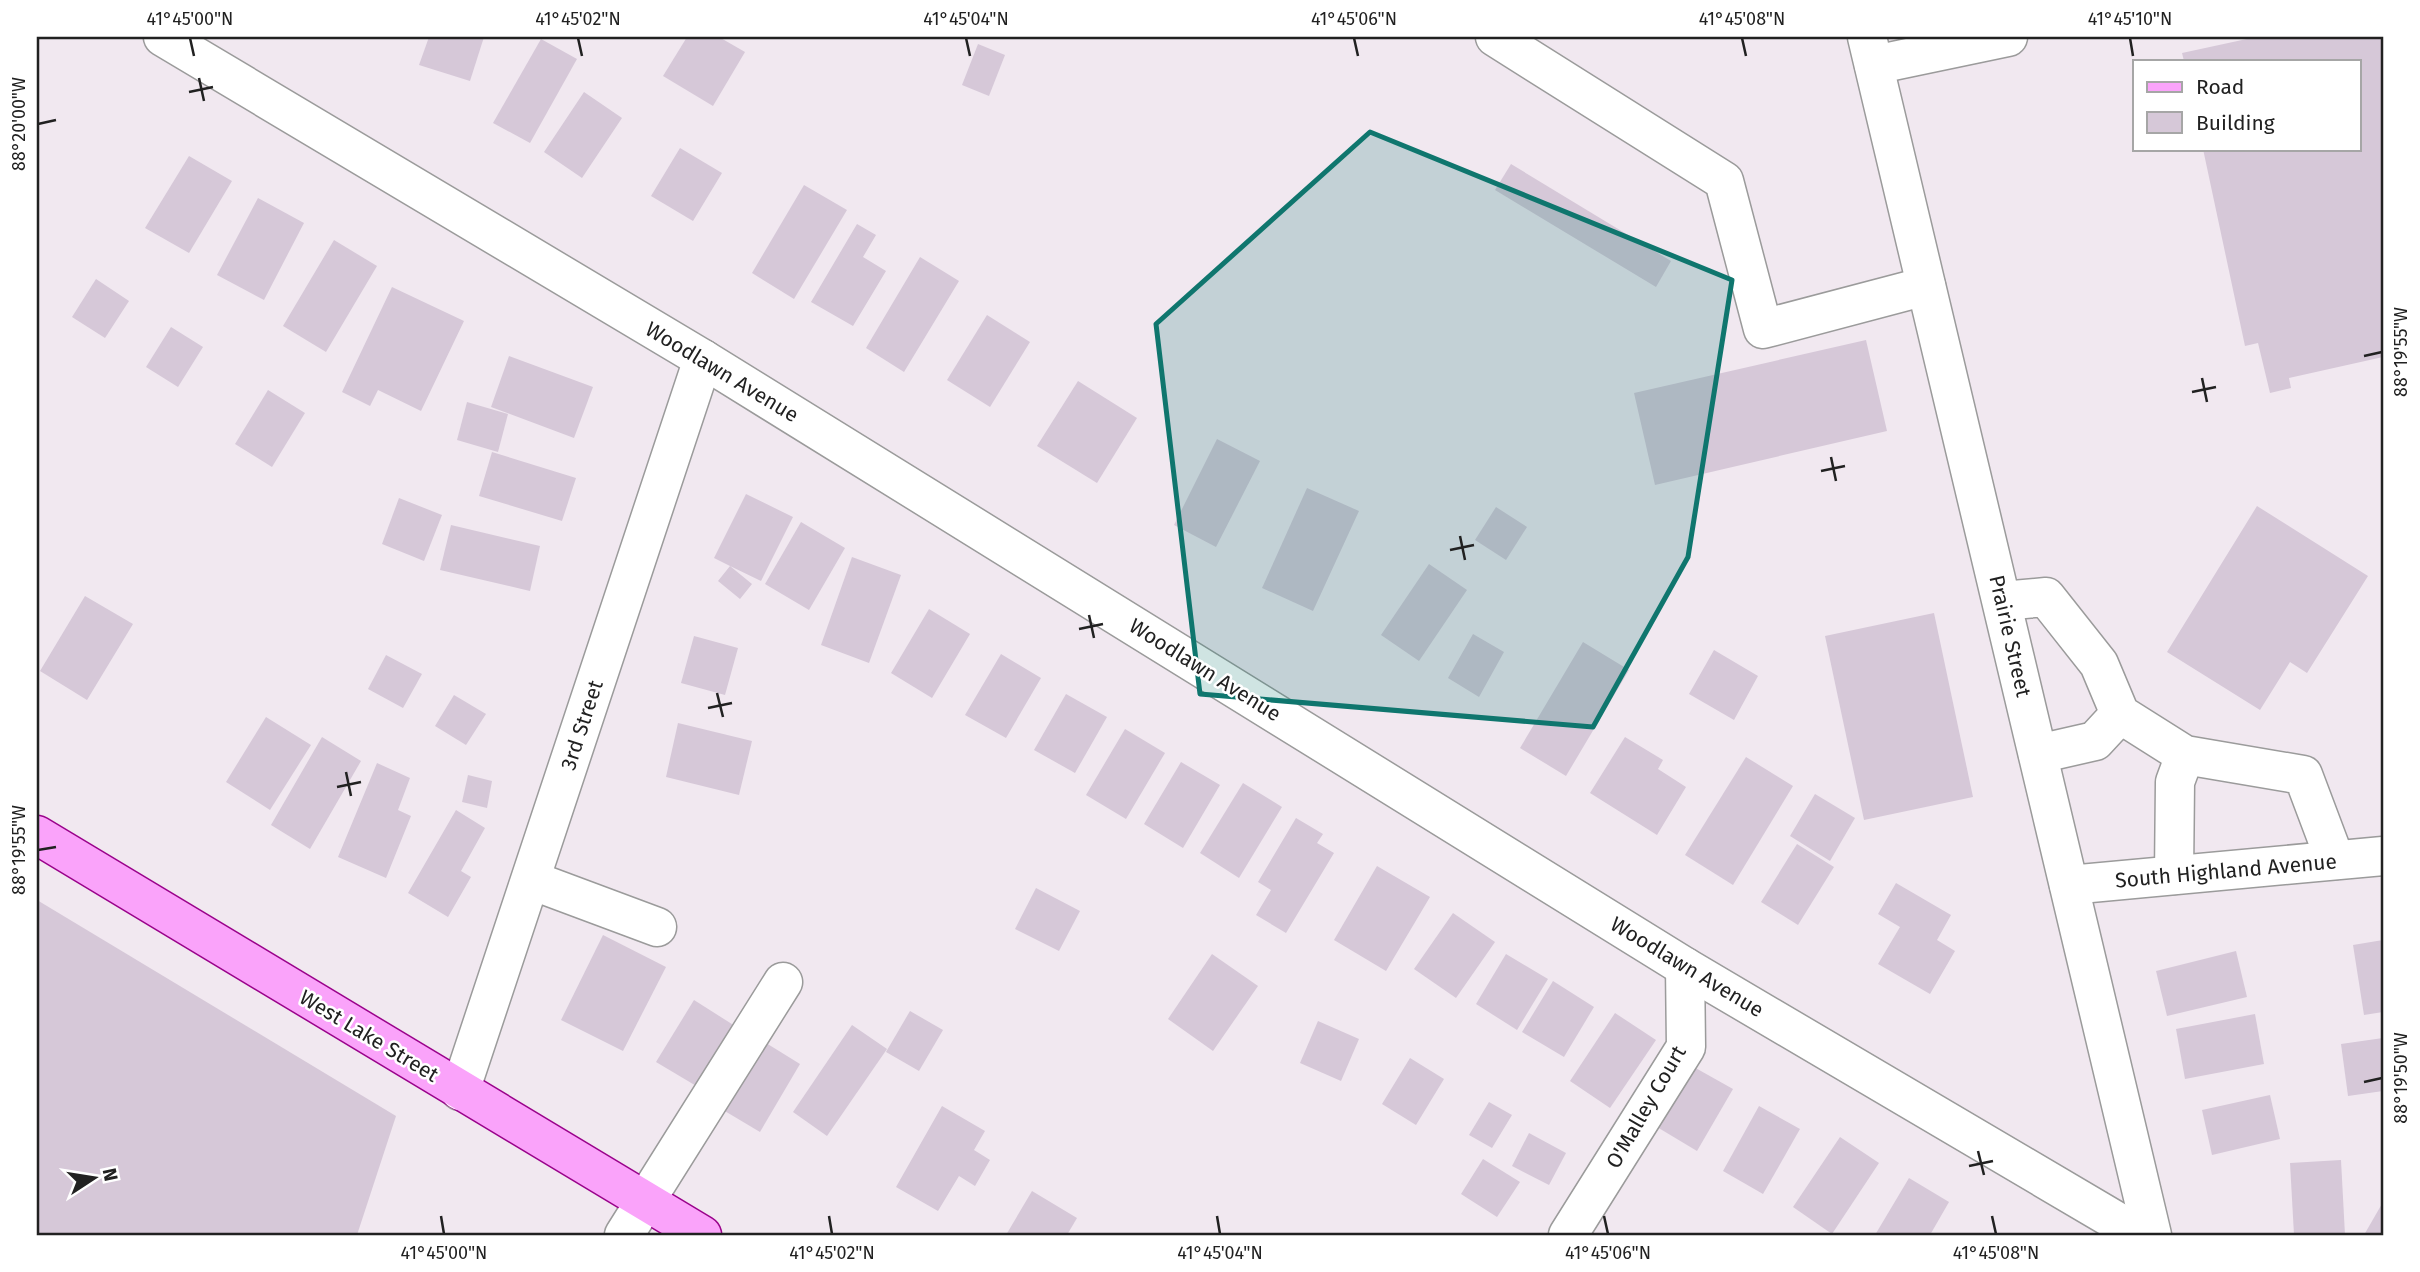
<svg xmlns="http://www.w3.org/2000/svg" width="2420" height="1272" font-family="'Fira Sans',sans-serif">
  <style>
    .building { fill: #d6c8d8 }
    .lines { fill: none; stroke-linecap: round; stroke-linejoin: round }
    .minor-casing { stroke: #9b9b9b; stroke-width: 41 }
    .major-casing { stroke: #9a038b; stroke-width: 41 }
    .minor { stroke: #fff; stroke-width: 38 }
    .major { stroke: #faa3fa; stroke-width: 38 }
    .marked { fill: #0f766e; fill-opacity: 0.2; stroke: #0f766e; stroke-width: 5; stroke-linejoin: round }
    .ticks { fill: none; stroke: #212121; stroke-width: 2.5 }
    .labels { text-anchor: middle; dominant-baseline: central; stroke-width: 5; stroke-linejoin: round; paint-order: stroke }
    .street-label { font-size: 21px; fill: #212121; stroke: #fff }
    .neatline { fill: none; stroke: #212121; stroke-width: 2.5 }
    .ticks-label { font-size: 18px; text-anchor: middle; fill: #212121 }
  </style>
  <rect width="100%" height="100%" fill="#f1e8f0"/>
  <g class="building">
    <path d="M429 37H484L470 81 419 65Z"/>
    <path d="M687 37H719L745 52 713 106 663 76Z"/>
    <path d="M2256 37H2383V357L2289 378 2291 388 2270 393 2258 343 2245 346 2203 149H2359V61H2184L2182 53Z"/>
    <path d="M541 39 577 59 530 143 493 123Z"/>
    <path d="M978 44 1005 55 989 96 962 85Z"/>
    <path d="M584 92 622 118 582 178 544 152Z"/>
    <path d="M680 148 722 173 693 221 651 196Z"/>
    <path d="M189 156 232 181 189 253 145 228Z"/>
    <path d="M1511 164 1671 261 1656 287 1495 190Z"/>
    <path d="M804 185 847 210 794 299 752 273Z"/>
    <path d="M258 198 304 223 264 300 217 275Z"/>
    <path d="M857 224 876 235 863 257 886 271 853 326 811 302Z"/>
    <path d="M334 240 377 266 326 352 283 326Z"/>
    <path d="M920 257 959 281 904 372 866 348Z"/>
    <path d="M96 279 129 301 105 338 72 317Z"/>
    <path d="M392 287 464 321 421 411 378 390 370 406 342 392Z"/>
    <path d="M987 315 1030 342 990 407 947 380Z"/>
    <path d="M171 327 203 347 178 387 146 367Z"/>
    <path d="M1866 340 1887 431 1655 485 1634 393Z"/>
    <path d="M509 356 593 387 574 438 491 407Z"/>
    <path d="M1078 381 1137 418 1097 483 1037 446Z"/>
    <path d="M268 390 305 413 272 467 235 444Z"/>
    <path d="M467 402 508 414 498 452 457 440Z"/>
    <path d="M1217 439 1260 461 1216 547 1174 525Z"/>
    <path d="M492 452 576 478 562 521 479 496Z"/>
    <path d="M1307 488 1359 511 1313 611 1262 588Z"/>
    <path d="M746 494 793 517 761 581 730 566 752 584 740 599 718 581 730 566 714 558Z"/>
    <path d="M399 498 442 515 424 561 382 544Z"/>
    <path d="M2257 506 2368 576 2307 673 2290 662 2260 710 2167 652Z"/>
    <path d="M1496 507 1527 527 1506 560 1475 540Z"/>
    <path d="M801 522 845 548 809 610 765 584Z"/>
    <path d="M451 525 540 546 530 591 440 570Z"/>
    <path d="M852 557 901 575 869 663 821 645Z"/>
    <path d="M1429 564 1467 590 1419 661 1381 635Z"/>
    <path d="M85 596 133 624 87 700 40 671Z"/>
    <path d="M929 609 970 634 932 698 891 673Z"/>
    <path d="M1934 613 1973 797 1864 820 1825 636Z"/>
    <path d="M1473 634 1504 652 1479 697 1448 678Z"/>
    <path d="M694 636 738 648 725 695 681 683Z"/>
    <path d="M1583 642 1629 670 1566 776 1520 748Z"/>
    <path d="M1714 650 1758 676 1734 720 1689 694Z"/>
    <path d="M1001 654 1041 678 1006 738 965 715Z"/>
    <path d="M386 655 422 674 403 708 368 689Z"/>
    <path d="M1066 694 1107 717 1075 773 1034 750Z"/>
    <path d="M454 695 486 714 466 745 435 726Z"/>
    <path d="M266 717 311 745 270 810 226 782Z"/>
    <path d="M678 723 752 741 739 795 666 777Z"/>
    <path d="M1125 729 1165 753 1126 819 1086 795Z"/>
    <path d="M322 737 361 761 310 849 271 825Z"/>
    <path d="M1625 737 1663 760 1658 769 1686 787 1657 835 1590 793Z"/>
    <path d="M1746 757 1793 786 1733 885 1685 855Z"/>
    <path d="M1181 762 1220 785 1183 848 1144 824Z"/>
    <path d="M377 763 410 778 398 810 411 816 386 878 338 857Z"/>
    <path d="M468 775 492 781 487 808 462 802Z"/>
    <path d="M1243 783 1282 807 1239 878 1200 853Z"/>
    <path d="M1815 794 1855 818 1830 861 1790 836Z"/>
    <path d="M456 810 485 828 461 871 471 877 448 917 408 893Z"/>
    <path d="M1296 818 1323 834 1317 843 1334 853 1286 933 1256 915 1271 890 1258 882Z"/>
    <path d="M1797 844 1834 867 1798 925 1761 902Z"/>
    <path d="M1377 866 1430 897 1386 971 1334 940Z"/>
    <path d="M1896 883 1951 915 1937 940 1955 951 1930 994 1878 964 1900 927 1878 914Z"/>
    <path d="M1036 888 1080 911 1059 951 1015 929Z"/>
    <path d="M37 900 396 1116 357 1235H37Z"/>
    <path d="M1453 913 1495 942 1456 998 1414 969Z"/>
    <path d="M603 935 666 967 623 1051 561 1020Z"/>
    <path d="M2383 940V1012L2364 1015 2353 945Z"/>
    <path d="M2236 951 2247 997 2167 1016 2156 971Z"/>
    <path d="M1212 954 1258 986 1213 1051 1168 1019Z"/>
    <path d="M1506 954 1548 979 1517 1030 1476 1004Z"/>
    <path d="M1553 981 1594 1007 1564 1057 1522 1032Z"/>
    <path d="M694 1000 735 1026 698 1087 656 1062Z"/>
    <path d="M910 1011 943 1030 919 1071 886 1052Z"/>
    <path d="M1615 1013 1656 1040 1610 1108 1570 1081Z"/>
    <path d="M2255 1014 2264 1064 2185 1079 2176 1029Z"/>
    <path d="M1318 1021 1359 1039 1341 1081 1300 1063Z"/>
    <path d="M852 1025 887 1049 827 1136 793 1112Z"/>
    <path d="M758 1038 800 1064 760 1132 718 1107Z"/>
    <path d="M2383 1038V1091L2348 1096 2341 1044Z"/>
    <path d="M1410 1058 1444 1079 1416 1125 1382 1104Z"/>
    <path d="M1692 1066 1733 1089 1697 1151 1657 1127Z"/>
    <path d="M2270 1095 2280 1139 2212 1155 2202 1110Z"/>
    <path d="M1489 1102 1512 1115 1492 1148 1469 1135Z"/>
    <path d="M942 1106 985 1131 974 1150 990 1160 975 1186 959 1176 938 1211 896 1187Z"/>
    <path d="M1759 1106 1800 1129 1763 1194 1723 1171Z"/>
    <path d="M1529 1133 1566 1153 1549 1185 1512 1166Z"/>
    <path d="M1840 1137 1879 1163 1832 1234 1793 1207Z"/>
    <path d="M1483 1159 1520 1182 1497 1217 1461 1194Z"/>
    <path d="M2341 1160 2345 1235H2294L2290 1163Z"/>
    <path d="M1909 1178 1949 1202 1930 1235H1875Z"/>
    <path d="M1032 1191 1077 1218 1067 1235H1006Z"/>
    <path d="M2383 1202V1235H2364Z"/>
  </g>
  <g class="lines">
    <g class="minor-casing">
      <g id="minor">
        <path d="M163 37 703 359 1685 967 2140 1235"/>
        <path d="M1495 37 1724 181 1763 329 1926 286"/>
        <path d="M1867 37 2152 1235"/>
        <path d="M1874 65 2008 37"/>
        <path d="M2002 601 2046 597 2099 664 2120 714 2185 755 2303 775 2335 860"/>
        <path d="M2038 754 2095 741 2120 714"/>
        <path d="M2174 875 2175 782 2185 755"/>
        <path d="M531 880 657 927"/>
        <path d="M2069 885 2383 856"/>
        <path d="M460 1091 703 359"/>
        <path d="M624 1235 783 982"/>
        <path d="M1568 1235 1686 1047 1685 967"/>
      </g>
    </g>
    <g class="major-casing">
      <path id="major" d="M37 835 702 1235"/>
    </g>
    <use href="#minor" class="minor"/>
    <use href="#major" class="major"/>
  </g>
  <path class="marked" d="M1370 132 1732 280 1688 557 1593 727 1200 694 1156 324Z"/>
  <path class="ticks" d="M190 38 194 56M578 38 582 56M966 38 970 56M1354 38 1358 56M1742 38 1746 56M2130 38 2133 56M199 78 204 101M189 92 213 87M38 124 56 120M2364 356 2382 352M2202 378 2207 402M2192 392 2216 387M1831 457 1836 481M1821 471 1845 466M1460 536 1465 560M1450 550 1474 545M1089 615 1094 638M1079 629 1103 624M717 693 723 717M708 708 732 703M346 772 351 796M337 787 361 782M38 850 56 847M2364 1082 2382 1078M1978 1151 1984 1175M1969 1166 1993 1161M441 1216 444 1234M829 1216 832 1234M1217 1216 1220 1234M1604 1216 1608 1234M1992 1216 1996 1234"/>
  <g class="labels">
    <g class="street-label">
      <text transform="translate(722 372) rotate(31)">Woodlawn Avenue</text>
      <text transform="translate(2010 636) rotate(77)">Prairie Street</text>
      <text transform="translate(1205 670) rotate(32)">Woodlawn Avenue</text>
      <text transform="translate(582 725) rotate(-72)">3rd Street</text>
      <text transform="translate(2226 871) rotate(-5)">South Highland Avenue</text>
      <text transform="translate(1687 967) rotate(31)">Woodlawn Avenue</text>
      <text transform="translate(369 1036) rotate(31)">West Lake Street</text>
      <text transform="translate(1646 1107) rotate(-60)">O'Malley Court</text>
    </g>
  </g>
  <rect width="2420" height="1272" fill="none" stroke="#ffffff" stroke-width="77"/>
  <rect x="2133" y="60" width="228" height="91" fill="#ffffff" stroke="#a6a6a6" stroke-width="2"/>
  <rect x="2147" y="82" width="35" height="10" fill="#faa3fa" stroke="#a6a6a6" stroke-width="2"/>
  <text x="2196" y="94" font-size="21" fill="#212121">Road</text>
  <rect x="2147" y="112" width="35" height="21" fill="#d6c8d8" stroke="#a6a6a6" stroke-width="2"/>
  <text x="2196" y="130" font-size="21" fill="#212121">Building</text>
  <g transform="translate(94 1178) rotate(78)" stroke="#ffffff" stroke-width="5" paint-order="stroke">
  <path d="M0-5L12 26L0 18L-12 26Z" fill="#212121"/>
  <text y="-10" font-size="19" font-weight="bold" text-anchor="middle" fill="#212121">N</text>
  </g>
  <rect x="38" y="38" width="2344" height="1196" class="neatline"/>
  <g class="ticks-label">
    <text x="190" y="25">41°45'00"N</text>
    <text x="578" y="25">41°45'02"N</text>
    <text x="966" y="25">41°45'04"N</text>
    <text x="1354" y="25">41°45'06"N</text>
    <text x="1742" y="25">41°45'08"N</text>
    <text x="2130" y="25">41°45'10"N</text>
    <text transform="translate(19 124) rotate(-90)" y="6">88°20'00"W</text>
    <text transform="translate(2401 352) rotate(-90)" y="6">88°19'55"W</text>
    <text transform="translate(19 850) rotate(-90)" y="6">88°19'55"W</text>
    <text transform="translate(2401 1078) rotate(-90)" y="6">88°19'50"W</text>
    <text x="444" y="1259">41°45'00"N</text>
    <text x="832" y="1259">41°45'02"N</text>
    <text x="1220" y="1259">41°45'04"N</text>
    <text x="1608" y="1259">41°45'06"N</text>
    <text x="1996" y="1259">41°45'08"N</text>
  </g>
</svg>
